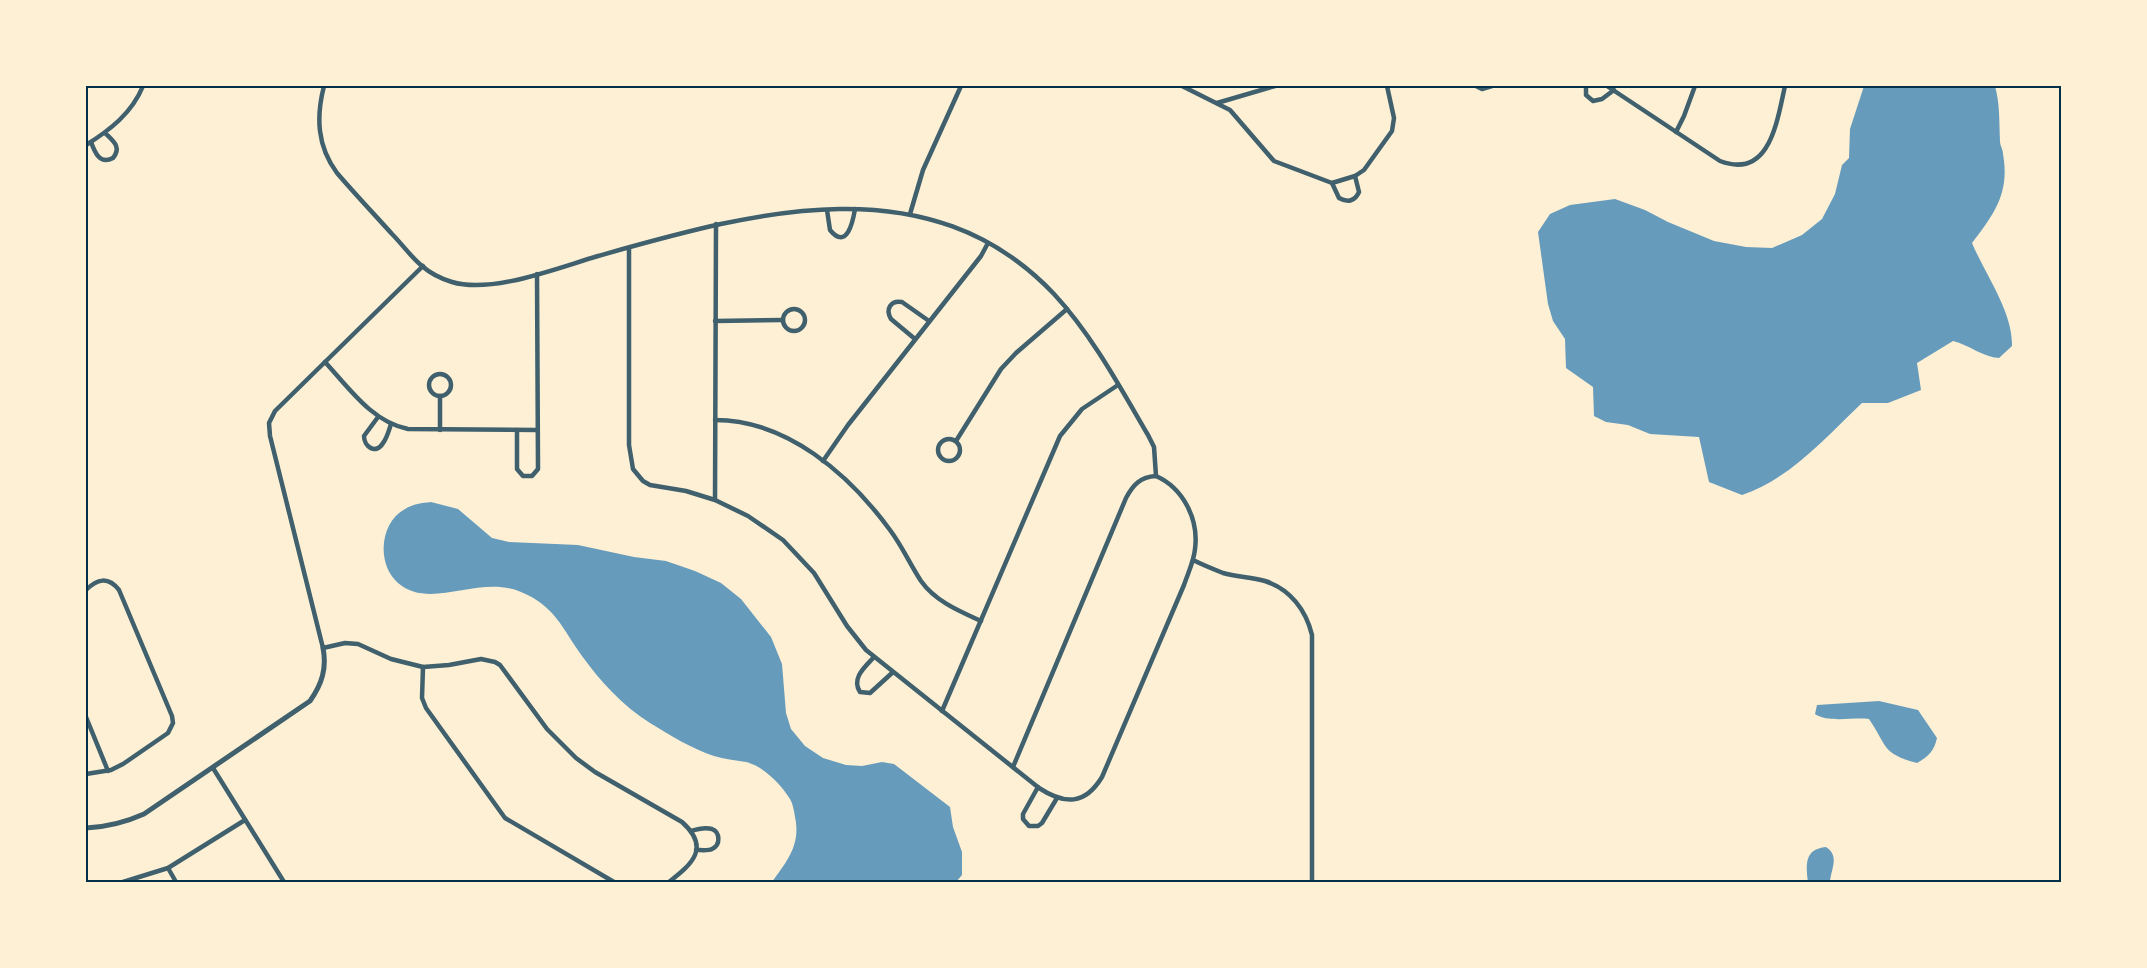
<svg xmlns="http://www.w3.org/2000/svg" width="2147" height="968" font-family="'Titillium Web',sans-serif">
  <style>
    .water { fill: #669bbc }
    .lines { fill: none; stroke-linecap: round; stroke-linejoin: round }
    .minor { stroke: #3f606c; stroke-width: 4.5 }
    .tertiary { stroke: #3f606c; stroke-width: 5 }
    .neatline { fill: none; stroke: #003049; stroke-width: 2 }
  </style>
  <rect width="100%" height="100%" fill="#fdf0d5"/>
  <g class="water">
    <path d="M1864 86H1995C2000 104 1999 121 2000 141 2000 146 2003 149 2003 154 2010 193 1994 214 1972 243 1985 274 2013 312 2012 346L1999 358C1983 357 1969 345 1953 341L1917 363 1921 390 1888 403H1862C1826 437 1790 479 1742 495L1709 482 1699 437 1650 434 1628 425 1606 422 1594 416 1593 387 1566 368 1565 339 1553 321 1548 304 1538 232 1550 214 1570 205 1615 199 1645 210 1668 222 1714 241 1746 247 1772 248 1802 235 1822 219 1835 194 1842 165 1849 158 1850 129Z"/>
    <path d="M431 502 458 509 492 538 509 542 578 545 634 557 666 561 695 571 721 583 741 599 771 637 782 664 786 713 791 729 805 746 823 758 846 765 862 766 882 762 894 764 950 807 953 827 962 852V875L956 882H772C787 861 801 845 795 817 794 811 793 804 790 799 781 784 763 766 746 762 735 760 724 759 714 756 694 750 668 734 650 723 623 706 600 681 582 656 562 628 555 606 521 592 480 574 430 611 398 583 376 564 380 522 405 509 413 504 422 503 431 502Z"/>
    <path d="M1879 701 1918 710 1937 738C1934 751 1929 756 1917 763 1881 753 1888 747 1869 719 1853 717 1828 723 1815 714L1817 705Z"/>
    <path d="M1826 847C1840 856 1831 869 1830 882H1808C1806 865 1804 849 1826 847Z"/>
  </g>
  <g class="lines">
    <g class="minor">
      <path d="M324 86C316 117 317 146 337 173 355 194 374 214 392 234 402 244 411 257 422 266 430 273 442 279 452 282 492 294 557 268 598 256 751 213 928 161 1054 294 1092 335 1120 387 1148 435L1154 447 1156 476"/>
      <path d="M1182 86 1230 110 1274 161 1332 183 1355 176 1364 170 1392 131 1394 118 1387 86"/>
      <path d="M1476 86 1482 89 1492 86"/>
      <path d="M1586 86V95L1593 101 1602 99 1614 90"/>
      <path d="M1607 86 1720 161C1770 180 1777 121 1785 86"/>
      <path d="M1217 103 1275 86"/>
      <path d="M1676 132 1684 116 1695 86"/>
      <path d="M91 142C95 153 100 165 113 158 122 147 113 141 105 133"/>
      <path d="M86 145C110 130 132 113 143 86"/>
      <path d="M1332 183 1339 198C1348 203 1355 201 1359 192L1355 176"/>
      <path d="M827 210 830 230C847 251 853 221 855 209"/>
      <path d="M910 214 923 170 961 86"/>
      <path d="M629 248V445L633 469 643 481 650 485 686 491 715 500 748 516 783 540 814 573 847 626 866 650 1039 788C1065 805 1085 805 1102 777L1184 585C1188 573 1194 561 1195 549 1199 519 1183 488 1156 476"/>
      <path d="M423 266 275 411 269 423 270 436 323 648 345 643 358 644 391 659 423 667 449 665 481 659 495 662 500 665 547 729 576 758 595 772 682 822C711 848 692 864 669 882"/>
      <circle cx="794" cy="320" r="11"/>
      <path d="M715 321 783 320"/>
      <path d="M915 339 891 319C885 309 891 300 902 302L929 321"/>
      <path d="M325 362C349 388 372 422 408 429L537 430"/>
      <circle cx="440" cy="385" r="11"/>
      <path d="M378 417 364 436C364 447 376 455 383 443 387 438 389 430 391 424"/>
      <path d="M715 420C787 420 849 474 890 530 902 546 910 564 921 581 935 601 959 611 981 621"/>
      <path d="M440 430V396"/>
      <path d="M517 430V469L523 476H532L538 469 537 274"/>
      <circle cx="949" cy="450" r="11"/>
      <path d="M956 441 1001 369 1016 353 1067 309"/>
      <path d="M823 461 848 425 981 256 988 243"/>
      <path d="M715 500 716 224"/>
      <path d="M1193 560C1203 565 1213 569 1223 573 1237 577 1251 577 1265 581 1290 589 1306 610 1312 635V882"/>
      <path d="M86 590C97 579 108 576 119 590L172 716 173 723 168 733 123 764 111 770 86 774"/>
      <path d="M874 657C865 667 851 678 860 692L870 693 892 673"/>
      <path d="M423 667 422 698 426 708 505 818 614 882"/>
      <path d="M942 711 1060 436 1082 409 1118 385"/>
      <path d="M86 717 108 771"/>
      <path d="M1013 767 1126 498C1133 485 1140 477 1156 476"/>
      <path d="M213 768 284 882"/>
      <path d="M1038 787 1023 814V819L1029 826H1038L1042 823 1057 798"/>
      <path d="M691 831C697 829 705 827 712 829 720 832 721 845 712 849 708 851 701 850 696 850"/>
      <path d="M168 868 176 882"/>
      <path d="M123 882 168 868 245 820"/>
    </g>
    <path class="tertiary" d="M86 828C107 827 124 823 144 814L310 701C322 684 327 668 323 648"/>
  </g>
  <rect width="2147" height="968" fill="none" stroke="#fdf0d5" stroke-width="174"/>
  <rect x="87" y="87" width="1973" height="794" class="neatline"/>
</svg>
